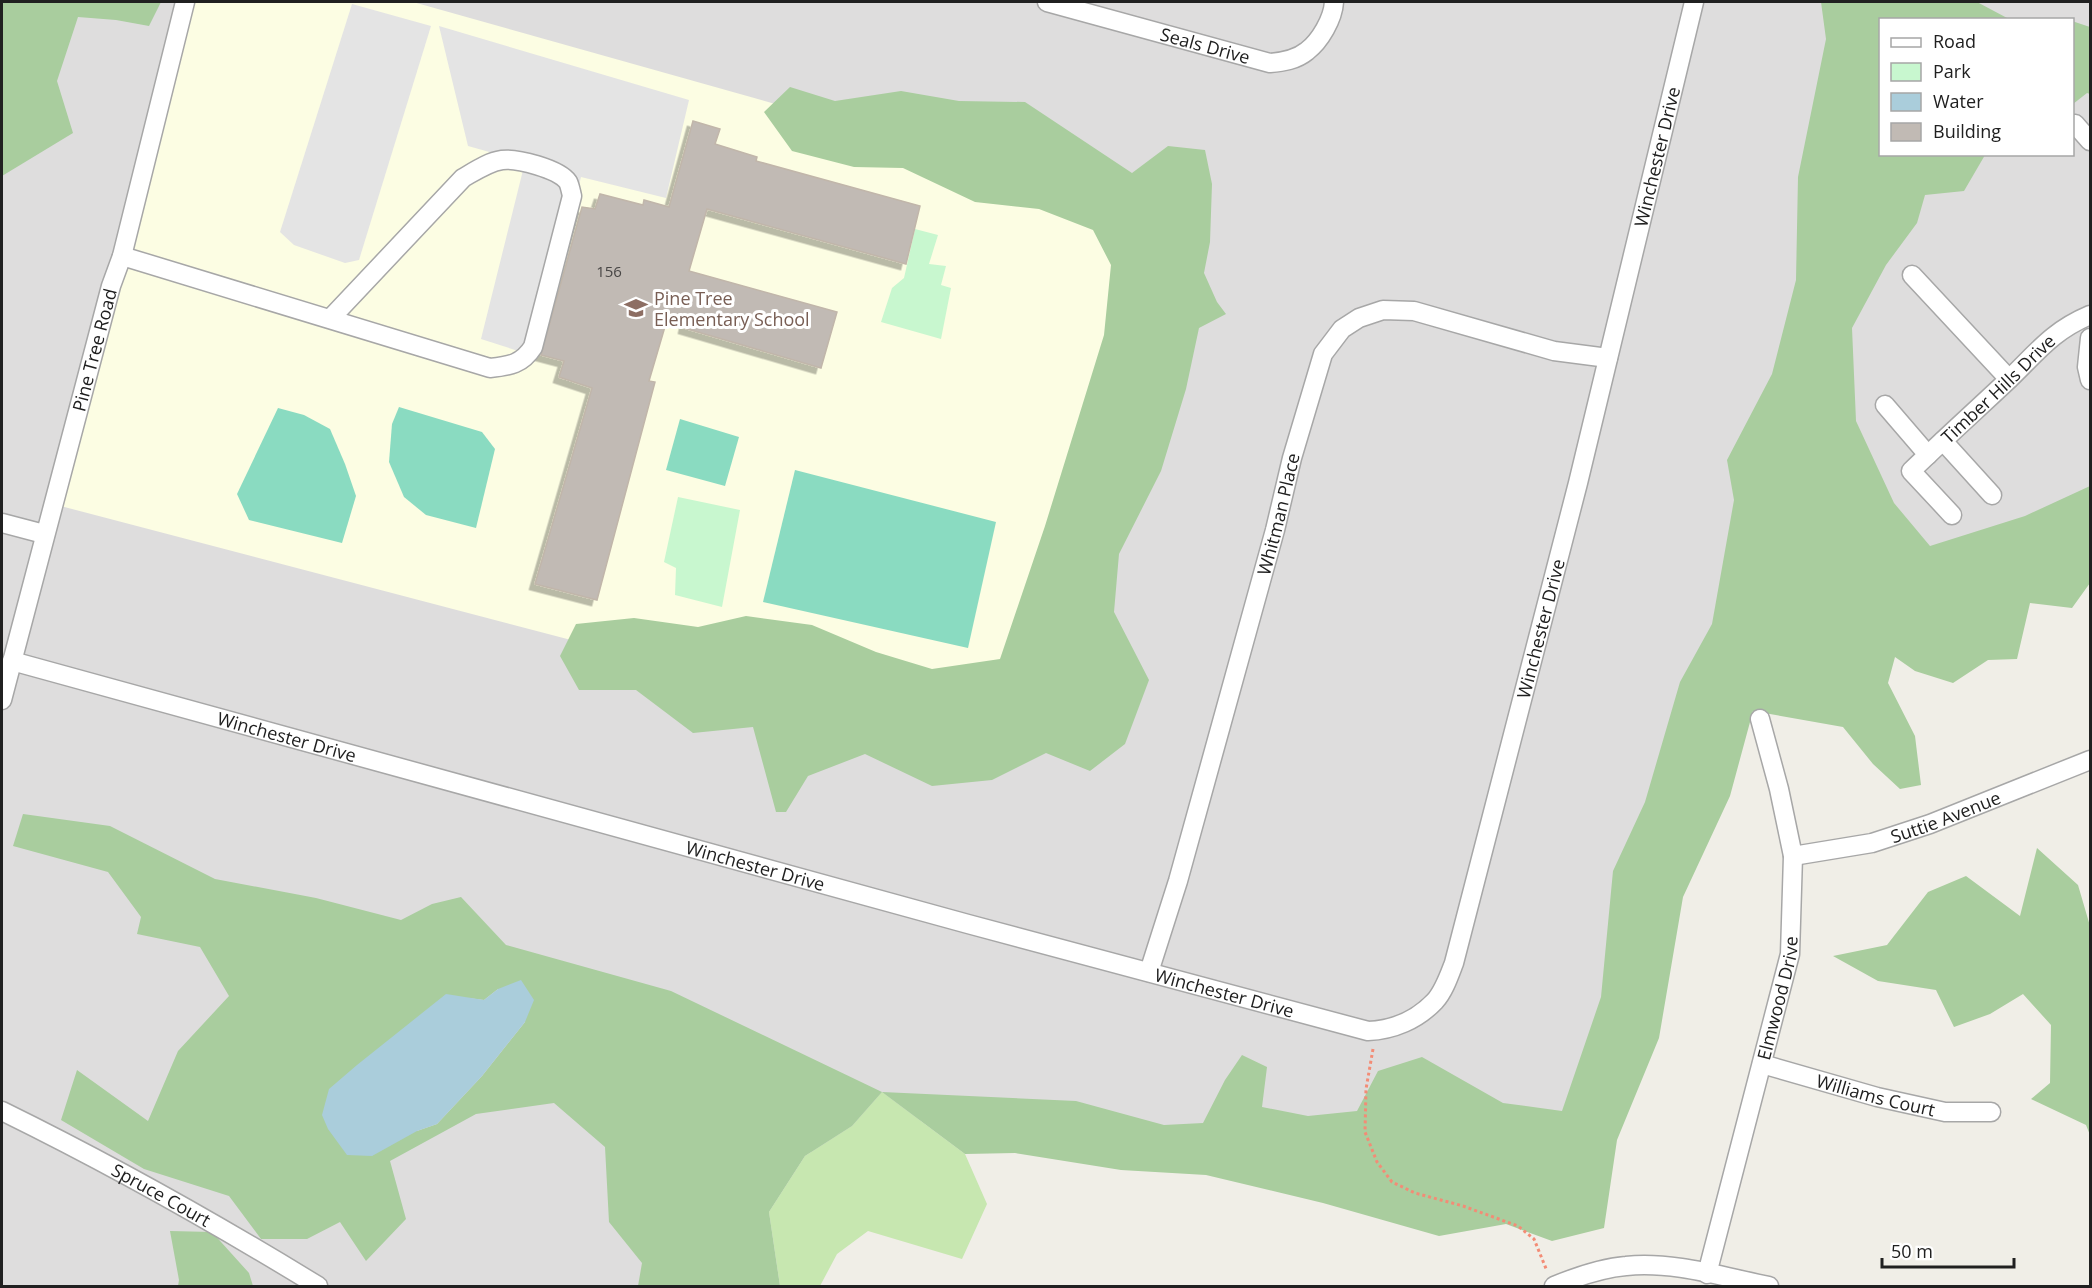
<svg xmlns="http://www.w3.org/2000/svg" width="2092" height="1288" font-family="'Open Sans',sans-serif">
  <style>
    .residential { fill: #dedddd }
    .education { fill: #fcfde3 }
    .grass { fill: #c7e7b0 }
    .forest { fill: #a9cd9e; fill-rule: evenodd }
    .park { fill: #c8f7cf }
    .pitch { fill: #8adbc1 }
    .parking { fill: #e4e4e4 }
    .water { fill: #aacddb }
    .building { fill: #c1bab4; stroke: #c1b6aa; stroke-width: 1.5; filter: url(#shadow) }
    .lines { fill: none; stroke-linecap: round; stroke-linejoin: round }
    .minor-casing { stroke: #a7a7a7; stroke-width: 21 }
    .path { stroke: #f38c76; stroke-width: 3; stroke-dasharray: 3 3; stroke-linecap: butt }
    .minor { stroke: #fff; stroke-width: 18 }
    .labels { text-anchor: middle; dominant-baseline: central; stroke-width: 6; stroke-linejoin: round; paint-order: stroke }
    .number-label { font-size: 15px; fill: #484645 }
    .street-label { font-size: 18px; fill: #202020; stroke: #fff }
    .education-label { font-size: 18px; fill: #785e54; stroke: #fff; text-anchor: start }
  </style>
  <defs>
    <filter id="shadow"><feDropShadow dx="-5.5" dy="5.5" stdDeviation="0" flood-color="#0004"/></filter>
  </defs>
  <rect width="100%" height="100%" fill="#f0eee7"/>
  <g class="residential">
    <path d="M2 2H1890L1880 20 1557 1206 936 1115 731 1176 692 1286H2Z"/>
    <path d="M1947 2H2090V503L1918 586 1817 399 1908 155 2072 154V20L1976 19Z"/>
  </g>
  <path class="education" d="M185 2H413L1155 211 1021 758 53 504Z"/>
  <path class="grass" d="M882 1092 965 1154 987 1204 962 1259 868 1231 837 1254 820 1286H780L769 1212 805 1156 852 1126Z"/>
  <g class="forest">
    <path d="M2 2H161L149 26 116 20 78 17 57 81 73 133 2 176Z"/>
    <path d="M1821 2H1977L2009 19 1880 20V154L1985 155 1964 191 1925 195 1917 223 1886 265 1852 328 1856 421 1894 503 1930 546 2025 516 2090 486V583L2072 608 2030 603 2017 659 1988 660 1953 683 1915 671 1895 657 1888 683 1915 736 1921 785 1900 789 1873 764 1843 727 1753 711 1730 796 1683 897 1659 1038 1617 1140 1604 1228 1552 1241 1506 1224 1439 1236 1323 1203 1206 1175 1121 1170 1015 1153 965 1154 882 1092 852 1126 805 1156 769 1212 780 1286H638L642 1263 609 1222 605 1147 554 1103 476 1114 390 1161 406 1219 366 1261 340 1222 307 1239H261L229 1196 144 1169 61 1120 77 1070 148 1121 178 1051 229 996 200 947 137 934 141 917 108 872 13 846 23 814 110 826 215 879 316 898 401 920 432 904 461 897 506 945 671 991 882 1092 1076 1101 1164 1125 1203 1123 1225 1080 1242 1055 1267 1067 1262 1107 1308 1116 1357 1111 1378 1071 1422 1057 1503 1103 1562 1111 1601 997 1613 871 1645 802 1680 682 1712 624 1734 500 1727 460 1772 374 1796 280 1798 177 1826 39ZM498 989 525 1022 482 1076 437 1124 417 1131 468 998 484 1000Z"/>
    <path d="M2072 21 2090 27V94L2087 93 2073 104Z"/>
    <path d="M790 87 835 101 901 91 959 101 1025 102 1132 173 1168 146 1205 150 1212 184 1210 242 1204 273 1217 302 1226 314 1199 328 1186 389 1161 471 1119 554 1114 612 1149 680 1125 744 1090 771 1046 753 992 780 932 786 865 754 808 776 786 812H776L753 727 693 733 636 690H579L560 656 576 624 634 618 698 627 746 616 812 625 876 652 932 669 1000 659 1045 526 1104 335 1111 265 1093 230 1039 209 975 202 903 168 854 167 792 151 764 112Z"/>
    <path d="M2037 848 2078 885 2090 926V1135L2086 1125 2031 1099 2050 1083 2051 1025 2023 994 1990 1014 1954 1027 1936 990 1878 981 1833 956 1887 945 1928 892 1966 876 2020 916Z"/>
    <path d="M170 1231 212 1232 249 1273 253 1286H178L179 1280Z"/>
  </g>
  <g class="park">
    <path d="M915 229 938 235 929 264 946 266 941 285 951 288 941 339 881 322 892 288 904 278Z"/>
    <path d="M678 497 740 510 722 607 675 595 676 568 664 562Z"/>
  </g>
  <g class="pitch">
    <path d="M399 407 482 432 495 449 476 528 426 515 404 497 389 462 392 424Z"/>
    <path d="M278 408 304 415 330 429 345 464 356 496 342 543 249 520 237 494Z"/>
    <path d="M680 419 739 437 725 486 666 470Z"/>
    <path d="M795 470 996 522 968 648 763 602Z"/>
  </g>
  <g class="parking">
    <path d="M352 4 431 26 359 260 345 263 294 245 280 232Z"/>
    <path d="M439 26 689 100 666 198 581 177 537 357 481 339 525 162 468 146Z"/>
  </g>
  <path class="water" d="M521 980 534 1000 525 1022 482 1076 437 1124 417 1131 372 1156 347 1155 328 1129 322 1115 329 1089 357 1065 446 994 484 1000 498 989Z"/>
  <path class="building" d="M693 121 720 129 715 144 757 157 756 161 920 206 906 264 707 209 689 271 837 312 821 368 684 328 686 319 669 313 649 381 655 382 597 600 535 584 592 388 559 377 564 361 541 355 582 207 595 209 600 194 643 205 644 200 669 207Z"/>
  <g class="lines">
    <g class="minor-casing">
      <g id="minor">
        <path id="s1" d="M1047 2 1270 63C1283 62 1296 60 1307 51 1320 41 1333 19 1334 2"/>
        <path d="M2075 124 2090 141"/>
        <path d="M122 256 490 368C510 366 522 364 533 347L572 196C571 192 570 186 568 182 559 169 517 158 502 160 488 162 475 171 463 178L330 319"/>
        <path d="M1912 275 2009 379"/>
        <path d="M2090 338 2087 367 2090 380"/>
        <path d="M1885 405 1928 455"/>
        <path d="M1943 441 1992 495"/>
        <path id="s2" d="M1952 515 1911 471C1942 441 1974 412 2005 383 2036 354 2050 332 2090 315"/>
        <path d="M2 523 44 534"/>
        <path id="s3" d="M12 661 968 924 1368 1031C1393 1030 1417 1020 1435 1001 1444 991 1449 976 1454 963L1578 483 1694 2"/>
        <path id="s4" d="M2 700 111 286 122 256 185 2"/>
        <path id="s5" d="M1793 856 1872 843 1930 824 2090 760"/>
        <path id="s6" d="M1149 972 1178 881 1275 530 1292 458 1323 354 1342 329 1359 318 1383 310 1414 311 1554 351 1608 358"/>
        <path id="s7" d="M1762 1064 1877 1097 1945 1112H1991"/>
        <path id="s8" d="M2 1111C110 1164 215 1223 318 1286"/>
        <path id="s9" d="M1707 1274 1790 954 1793 856 1779 789 1760 719"/>
        <path d="M1554 1286C1576 1277 1602 1268 1626 1266 1673 1261 1723 1277 1769 1286"/>
      </g>
    </g>
    <path class="path" d="M1373 1049 1366 1089 1365 1132 1377 1162 1392 1182 1415 1193 1463 1206 1518 1226 1534 1239 1547 1271"/>
    <use href="#minor" class="minor"/>
  </g>
  <defs>
    <g id="school-bare" transform="scale(1.8)"><path d="M0-5L7-2L0 1L-7-2ZM-4 1L0 2.5L4 1V4Q0 6-4 4Z" fill="#8d6e63" stroke="#fff" stroke-width="2.5" paint-order="stroke"/></g>
  </defs>
  <g fill-rule="evenodd">
    <use href="#school-bare" x="636" y="308"/>
  </g>
  <g class="labels">
    <g class="number-label">
      <text x="609" y="271">156</text>
    </g>
    <g class="street-label">
      <text stroke="none"><textPath href="#s1" startOffset="164">Seals Drive</textPath></text>
      <text stroke="none"><textPath href="#s3" startOffset="2355">Winchester Drive</textPath></text>
      <text stroke="none"><textPath href="#s4" startOffset="362">Pine Tree Road</textPath></text>
      <text stroke="none"><textPath href="#s2" startOffset="180">Timber Hills Drive</textPath></text>
      <text stroke="none"><textPath href="#s6" startOffset="476">Whitman Place</textPath></text>
      <text stroke="none"><textPath href="#s3" startOffset="1869">Winchester Drive</textPath></text>
      <text stroke="none"><textPath href="#s3" startOffset="285">Winchester Drive</textPath></text>
      <text stroke="none"><textPath href="#s5" startOffset="158">Suttie Avenue</textPath></text>
      <text stroke="none"><textPath href="#s3" startOffset="771">Winchester Drive</textPath></text>
      <text stroke="none"><textPath href="#s3" startOffset="1257">Winchester Drive</textPath></text>
      <text stroke="none"><textPath href="#s9" startOffset="285">Elmwood Drive</textPath></text>
      <text stroke="none"><textPath href="#s7" startOffset="118">Williams Court</textPath></text>
      <text stroke="none"><textPath href="#s8" startOffset="180">Spruce Court</textPath></text>
    </g>
    <g class="education-label">
      <text x="654" y="298">Pine Tree<tspan x="654" dy="21">Elementary School</tspan></text>
    </g>
  </g>
  <rect width="2092" height="1288" fill="none" stroke="#202020" stroke-width="6"/>
  <rect x="1879" y="18" width="195" height="138" fill="#ffffff" stroke="#a6a6a6" stroke-width="1.5"/>
  <rect x="1891" y="38" width="30" height="9" fill="#ffffff" stroke="#a6a6a6" stroke-width="1.5"/>
  <text x="1933" y="48" font-size="18" fill="#202020">Road</text>
  <rect x="1891" y="63" width="30" height="18" fill="#c8f7cf" stroke="#a6a6a6" stroke-width="1.5"/>
  <text x="1933" y="78" font-size="18" fill="#202020">Park</text>
  <rect x="1891" y="93" width="30" height="18" fill="#aacddb" stroke="#a6a6a6" stroke-width="1.5"/>
  <text x="1933" y="108" font-size="18" fill="#202020">Water</text>
  <rect x="1891" y="123" width="30" height="18" fill="#c1bab4" stroke="#a6a6a6" stroke-width="1.5"/>
  <text x="1933" y="138" font-size="18" fill="#202020">Building</text>
  <path d="M1882 1258v9h132v-9" fill="none" stroke="#202020" stroke-width="3"/>
  <text x="1891" y="1258" font-size="18" fill="#202020" stroke="#ffffff" stroke-width="4.5" paint-order="stroke">50 m</text>
</svg>
